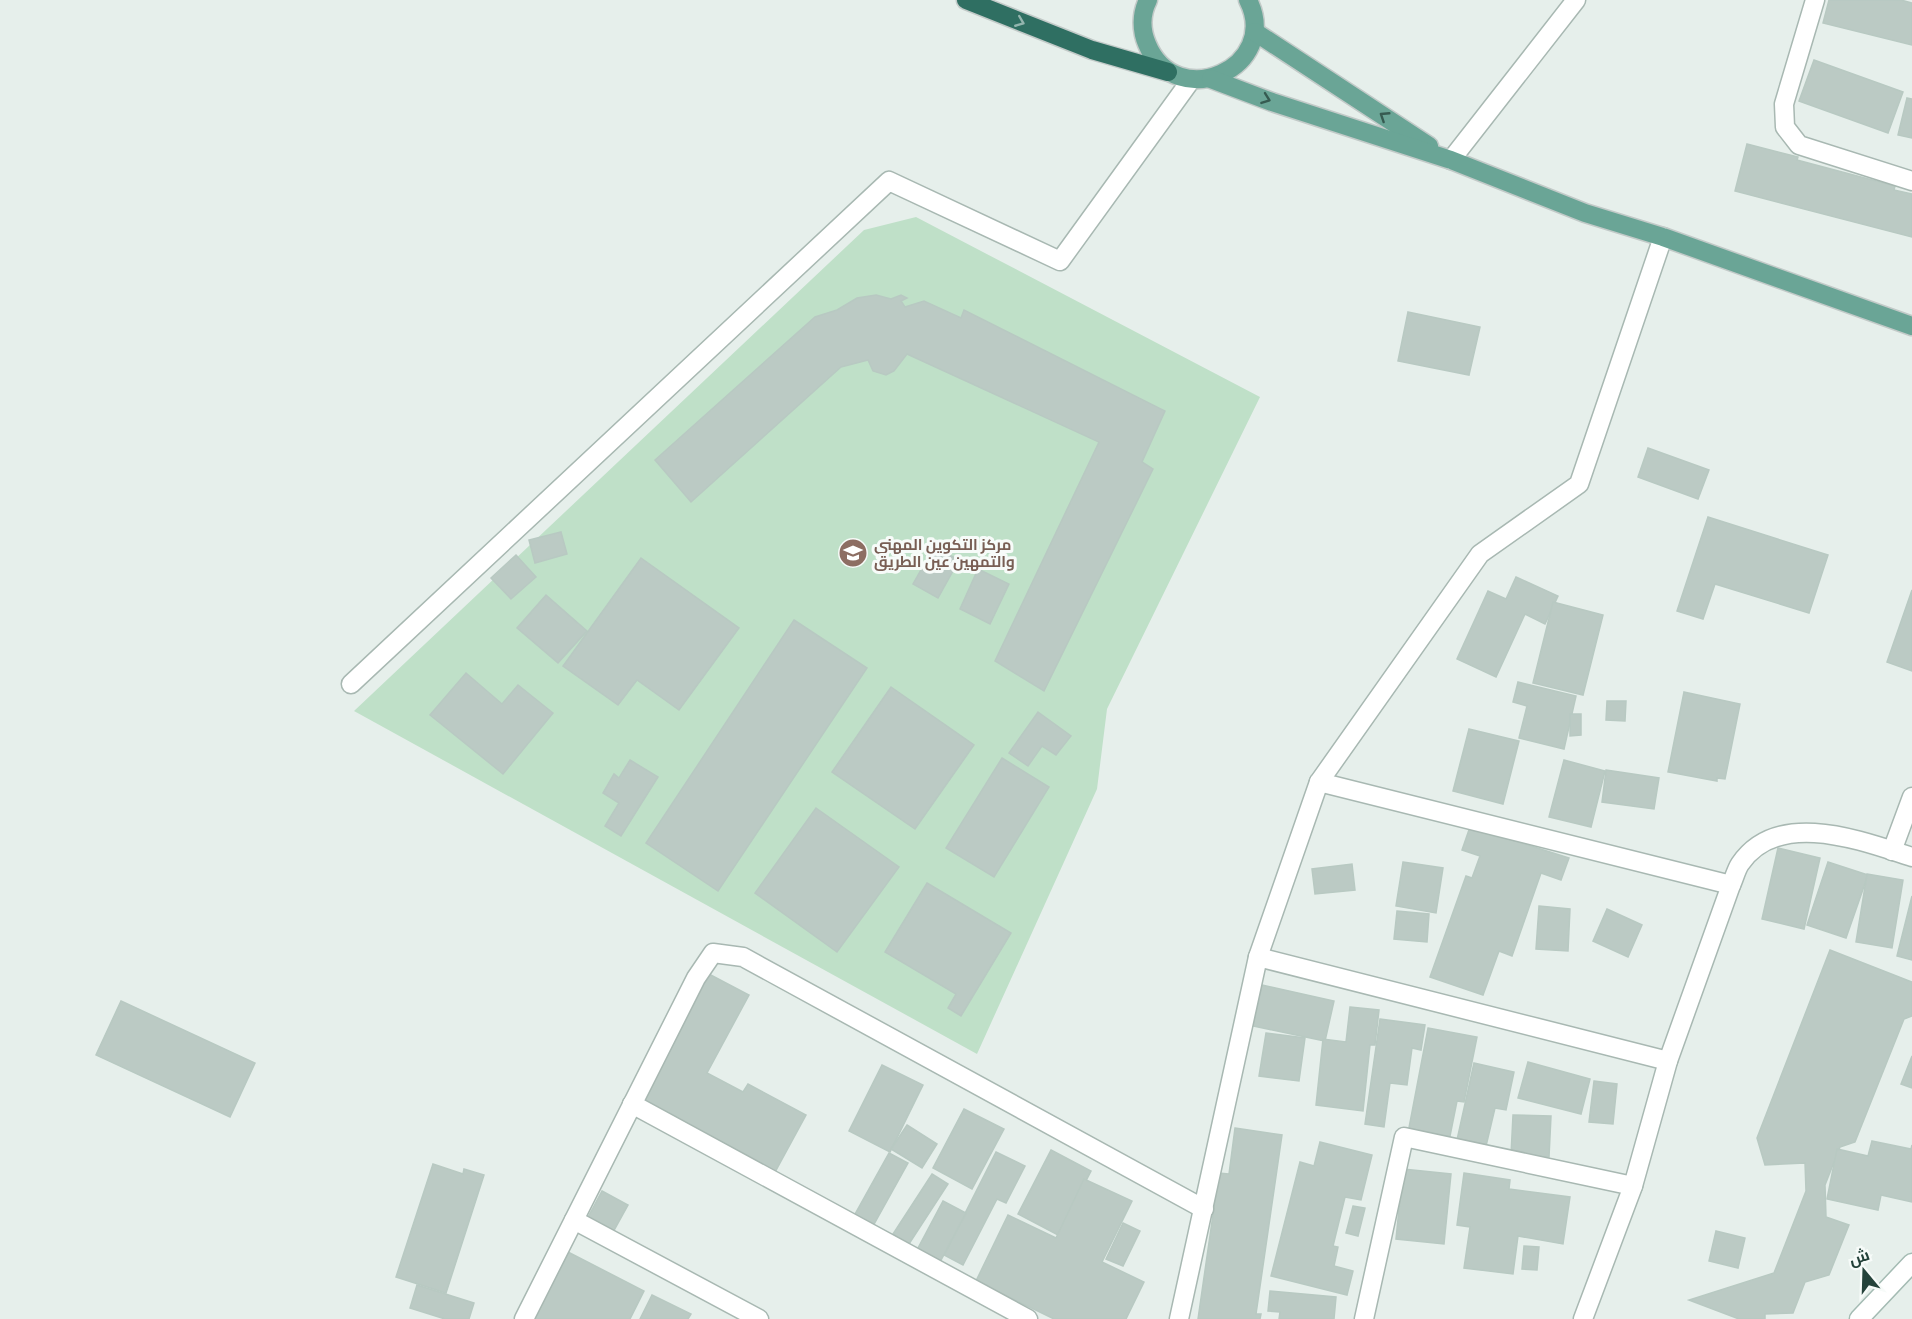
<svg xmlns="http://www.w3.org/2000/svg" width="1912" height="1319" font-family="Poppins,Cairo,sans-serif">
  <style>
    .green { fill: #bfe0c8 }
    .building { fill: #bbcac4; stroke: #b8c9c2; stroke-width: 1.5 }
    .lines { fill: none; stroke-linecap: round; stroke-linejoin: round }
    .street-casing { stroke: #a8b8b2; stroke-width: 21 }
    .secondary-casing { stroke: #a4bbb3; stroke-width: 21 }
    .primary-casing { stroke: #c2cac8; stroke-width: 21 }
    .highway-casing { stroke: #c2cac8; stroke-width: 21 }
    .street { stroke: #fff; stroke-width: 18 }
    .secondary { stroke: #fff; stroke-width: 18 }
    .primary { stroke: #6aa596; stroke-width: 18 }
    .highway { stroke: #2f6f62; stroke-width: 18 }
    .oneway { stroke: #93b5ae }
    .oneway2 { stroke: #365b51 }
    .labels { text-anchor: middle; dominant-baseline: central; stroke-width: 6; stroke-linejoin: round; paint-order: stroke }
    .education-label { font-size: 15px; font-weight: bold; fill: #785e54; stroke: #f7fbf9; text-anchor: start }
  </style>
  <rect width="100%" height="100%" fill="#e6efeb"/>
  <path class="green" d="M916 217 1260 397 1107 709 1097 789 977 1054 354 711 864 230Z"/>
  <g class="building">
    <path d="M1829 0H1901L1912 3V45L1823 23Z"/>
    <path d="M1814 60 1903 92 1888 133 1799 101Z"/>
    <path d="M1907 98 1912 99V138L1898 135Z"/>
    <path d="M1747 144 1798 157 1797 160 1895 186 1894 190 1912 194V237L1735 191Z"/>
    <path d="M876 295 891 299 901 295 907 298 901 301 905 307 924 301 961 318 964 310 1165 411 1142 462 1153 469 1044 691 995 661 1099 442 907 354 894 371 886 375 873 371 868 360 841 367 691 502 655 460 815 317 837 310 857 298Z"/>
    <path d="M1408 312 1480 327 1469 375 1398 361Z"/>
    <path d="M1648 448 1709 470 1698 499 1638 477Z"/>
    <path d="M1708 517 1828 555 1809 613 1715 584 1703 619 1677 611Z"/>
    <path d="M561 532 567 554 535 563 529 540Z"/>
    <path d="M934 547 959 560 938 598 913 584Z"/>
    <path d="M516 555 536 577 511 599 491 578Z"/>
    <path d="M641 558 739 628 679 710 637 680 618 705 563 666Z"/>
    <path d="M978 569 1009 584 990 624 960 609Z"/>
    <path d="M1516 577 1558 596 1545 624 1525 614 1496 677 1457 659 1488 591 1506 599Z"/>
    <path d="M1912 590V671L1887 662Z"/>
    <path d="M546 595 587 631 558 663 517 628Z"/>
    <path d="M1553 602 1603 615 1583 695 1533 683Z"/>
    <path d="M794 620 867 668 718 891 646 843Z"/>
    <path d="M466 673 502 704 518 685 553 713 503 774 430 715Z"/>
    <path d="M1518 682 1576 696 1564 749 1519 738 1527 706 1513 702Z"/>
    <path d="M891 687 974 745 915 829 832 772Z"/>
    <path d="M1684 692 1740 704 1725 779 1717 778V781L1668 772Z"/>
    <path d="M1607 701H1626L1625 721 1606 720Z"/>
    <path d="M1038 712 1071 736 1056 755 1042 746 1028 766 1009 753Z"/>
    <path d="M1570 714H1581V735L1570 736Z"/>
    <path d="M1469 729 1519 741 1503 804 1453 791Z"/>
    <path d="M1002 758 1049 787 994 877 946 848Z"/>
    <path d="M630 760 658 777 621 836 605 826 619 803 603 793 614 774 619 778Z"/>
    <path d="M1564 760 1605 771 1591 827 1549 817Z"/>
    <path d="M1606 770 1659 778 1654 809 1602 802Z"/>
    <path d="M816 808 899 867 837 952 755 893Z"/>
    <path d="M1470 827 1569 858 1561 880 1541 873 1512 956 1499 951 1483 995 1430 977 1466 876 1472 878 1480 856 1462 850Z"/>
    <path d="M1778 848 1820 858 1804 929 1762 919Z"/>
    <path d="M1403 862 1443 868 1436 913 1396 906Z"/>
    <path d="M1828 862 1868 875 1846 938 1807 925Z"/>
    <path d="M1352 864 1355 890 1315 894 1312 869Z"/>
    <path d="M1867 874 1903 880 1892 948 1856 942Z"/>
    <path d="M927 883 1011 933 961 1016 948 1008 956 994 885 952Z"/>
    <path d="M1912 896V960L1897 956Z"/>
    <path d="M1539 906 1570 909 1568 951 1536 949Z"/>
    <path d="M1607 909 1642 925 1628 957 1593 941Z"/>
    <path d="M1397 911 1429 914 1427 942 1394 939Z"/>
    <path d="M1830 950 1912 982V1016L1904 1019 1855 1142 1840 1147 1825 1185 1826 1217 1849 1225 1829 1275 1805 1282 1793 1313 1765 1314V1319H1739L1689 1300 1774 1273 1806 1191 1805 1163 1765 1165 1757 1138Z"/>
    <path d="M705 972 749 995 707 1073 743 1092 748 1084 806 1115 774 1174 635 1100Z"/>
    <path d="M1262 985 1334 1001 1325 1041 1253 1026Z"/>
    <path d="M121 1001 255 1063 230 1117 96 1055Z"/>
    <path d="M1350 1007 1379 1010 1375 1045H1370L1363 1111 1316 1105 1323 1039 1346 1042Z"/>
    <path d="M1380 1019 1425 1025 1421 1050 1412 1048 1407 1085 1390 1083 1384 1127 1365 1124Z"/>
    <path d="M1428 1028 1477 1037 1464 1102 1457 1101 1449 1141 1408 1133Z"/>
    <path d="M1266 1033 1305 1038 1299 1081 1259 1076Z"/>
    <path d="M1912 1056V1088L1901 1084Z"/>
    <path d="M1528 1062 1590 1079 1581 1114 1518 1098Z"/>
    <path d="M1474 1063 1514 1072 1506 1110 1495 1108 1486 1146 1457 1140Z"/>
    <path d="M882 1065 923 1085 890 1152 849 1131Z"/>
    <path d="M1594 1081 1617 1084 1613 1124 1589 1122Z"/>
    <path d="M964 1109 1004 1129 972 1189 933 1168Z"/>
    <path d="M1513 1115 1551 1116 1549 1157 1511 1155Z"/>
    <path d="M907 1125 937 1144 922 1168 891 1149Z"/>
    <path d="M1235 1128 1282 1135 1256 1314H1261L1260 1319H1198L1219 1173 1229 1174Z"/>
    <path d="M1872 1141 1911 1149 1912 1145V1202L1881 1195 1878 1210 1827 1199 1837 1149 1868 1156Z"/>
    <path d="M1320 1142 1372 1155 1361 1200 1345 1197 1333 1246 1338 1247 1334 1266 1353 1271 1347 1295 1271 1276 1300 1162 1314 1166Z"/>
    <path d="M1051 1150 1091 1171 1058 1235 1018 1214Z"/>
    <path d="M996 1152 1025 1166 1006 1203 997 1199 963 1265 944 1255Z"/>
    <path d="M889 1153 908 1163 873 1226 854 1216Z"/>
    <path d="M433 1164 463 1174 464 1169 484 1175 446 1293 396 1277Z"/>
    <path d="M1403 1169 1451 1174 1444 1244 1396 1239Z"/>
    <path d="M1464 1173 1510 1180 1509 1189 1570 1197 1563 1244 1518 1236 1513 1274 1464 1268 1470 1227 1457 1225Z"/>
    <path d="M932 1174 948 1184 909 1244 893 1234Z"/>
    <path d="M1084 1179 1132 1201 1102 1262 1144 1282 1126 1319H1054L976 1281 1008 1215 1056 1238Z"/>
    <path d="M602 1191 628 1205 612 1234 586 1221Z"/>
    <path d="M943 1201 966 1213 940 1262 917 1250Z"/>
    <path d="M1353 1206 1365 1208 1358 1236 1346 1233Z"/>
    <path d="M1123 1223 1140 1231 1123 1266 1106 1259Z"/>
    <path d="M1716 1231 1745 1238 1738 1268 1709 1261Z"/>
    <path d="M1524 1246 1539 1247 1537 1270 1522 1269Z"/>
    <path d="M566 1251 644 1291 630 1319H531Z"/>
    <path d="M417 1285 474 1303 469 1319H445L410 1308Z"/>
    <path d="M1270 1291 1336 1297 1334 1319H1279L1280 1312 1268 1311Z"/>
    <path d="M652 1295 691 1314 688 1319H640Z"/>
  </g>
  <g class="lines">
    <g class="street-casing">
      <g id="street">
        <path d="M1815 0 1784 104 1785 127 1799 145 1912 181"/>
        <path d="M1451 160 1576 0"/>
        <path d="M351 684 889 181 1060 261 1191 80"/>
        <path d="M1319 782 1731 885 1668 1061 1633 1186 1583 1319"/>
        <path d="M1892 851 1912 797"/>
        <path d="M1731 885C1734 879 1736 870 1740 864 1778 808 1862 841 1912 857"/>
        <path d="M1258 957 1668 1061"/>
        <path d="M632 1104 1028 1319"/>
        <path d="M574 1220 759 1319"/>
        <path d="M524 1319 696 978 713 953 743 957 1204 1209"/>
        <path d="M1179 1319 1258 957 1319 782 1480 554 1579 484 1663 237"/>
        <path d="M1364 1319 1404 1137 1633 1186"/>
      </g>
    </g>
    <g class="secondary-casing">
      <path id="secondary" d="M1859 1319 1912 1263"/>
    </g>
    <g class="primary-casing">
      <g id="primary">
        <path d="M1148 0C1141 14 1141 30 1147 44 1176 115 1282 67 1248 0"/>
        <path d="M1255 32 1429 146"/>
        <path d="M1211 79 1272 102 1451 160 1585 213 1663 237 1912 326"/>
      </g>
    </g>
    <g class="highway-casing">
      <path id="highway" d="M966 0 1092 50 1168 72"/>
    </g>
    <use href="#street" class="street"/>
    <use href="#secondary" class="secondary"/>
    <use href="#primary" class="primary"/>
    <use href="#highway" class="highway"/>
  </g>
  <defs><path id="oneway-chevron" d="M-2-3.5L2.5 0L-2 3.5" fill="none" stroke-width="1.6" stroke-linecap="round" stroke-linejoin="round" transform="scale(1.5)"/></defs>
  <use class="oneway" href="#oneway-chevron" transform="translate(1020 22) rotate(22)"/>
  <g class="oneway2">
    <use href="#oneway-chevron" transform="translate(1266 99) rotate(20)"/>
    <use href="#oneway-chevron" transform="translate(1384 116) rotate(-147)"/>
  </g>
  <defs>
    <g id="school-disc" transform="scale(1.5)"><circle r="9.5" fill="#8d6e63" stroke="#f7fbf9"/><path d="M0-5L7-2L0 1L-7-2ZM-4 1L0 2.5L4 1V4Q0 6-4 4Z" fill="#fff"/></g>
  </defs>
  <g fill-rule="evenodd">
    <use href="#school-disc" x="853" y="553"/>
  </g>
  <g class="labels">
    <g class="education-label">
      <text x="874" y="544">مركز التكوين المهني<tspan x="874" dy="17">والتمهين عين الطريق</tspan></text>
    </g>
  </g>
  <g transform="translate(1864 1271) rotate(341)" stroke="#f7fbf9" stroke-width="4.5" paint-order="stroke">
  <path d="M0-4.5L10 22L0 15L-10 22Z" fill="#24423a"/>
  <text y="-9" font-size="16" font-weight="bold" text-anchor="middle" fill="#24423a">ش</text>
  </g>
</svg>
